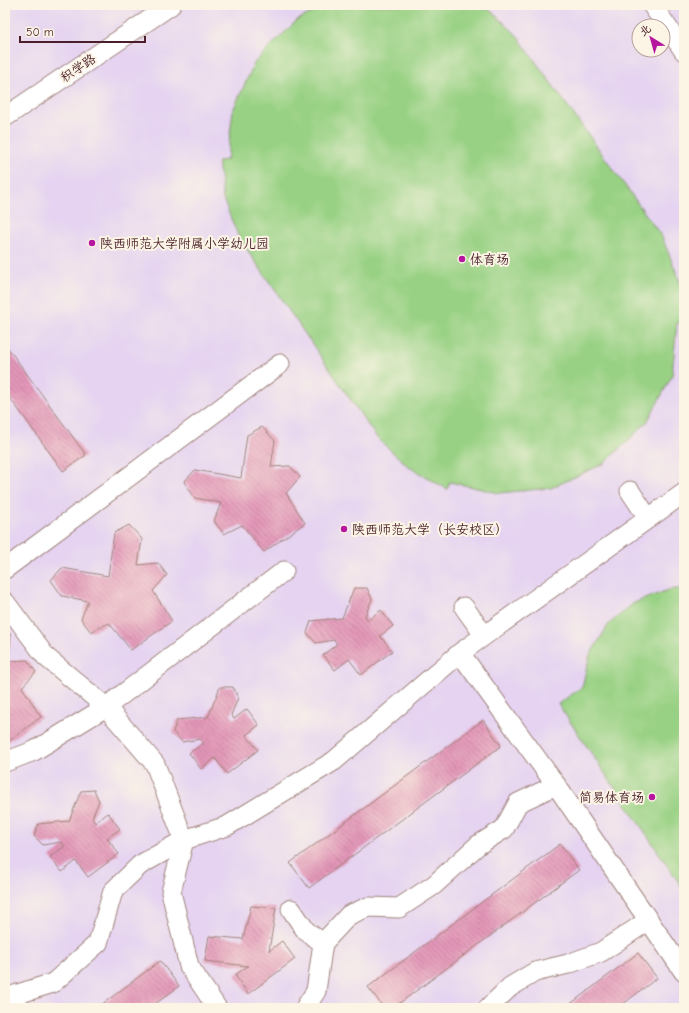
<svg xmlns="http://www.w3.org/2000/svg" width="689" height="1013" font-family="'Comic Neue','LXGW WenKai TC',sans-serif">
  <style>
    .built { fill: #e5d3f1; fill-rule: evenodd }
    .park { fill: #99d184; stroke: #727858 }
    .building { fill: url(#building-back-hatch) }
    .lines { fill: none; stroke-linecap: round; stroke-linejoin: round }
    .minor-casing { stroke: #a0837c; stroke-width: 21 }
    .minor { stroke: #fff; stroke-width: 19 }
    .poi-dot { fill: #b5179e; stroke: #fcf5e5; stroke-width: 1.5 }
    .labels { text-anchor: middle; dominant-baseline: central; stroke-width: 4; stroke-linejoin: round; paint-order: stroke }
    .street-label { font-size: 13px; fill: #4a1f2b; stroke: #fcf5e5 }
    .poi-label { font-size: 13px; fill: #4a1f2b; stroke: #fcf5e5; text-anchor: start }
  </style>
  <defs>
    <pattern id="building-back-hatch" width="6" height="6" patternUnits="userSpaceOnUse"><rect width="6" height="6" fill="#e396b8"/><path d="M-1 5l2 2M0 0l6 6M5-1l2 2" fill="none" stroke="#ba7a96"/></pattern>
  </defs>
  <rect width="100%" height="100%" fill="#fcf5e5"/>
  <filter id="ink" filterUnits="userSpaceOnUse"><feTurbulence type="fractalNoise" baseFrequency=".025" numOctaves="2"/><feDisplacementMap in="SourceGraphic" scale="8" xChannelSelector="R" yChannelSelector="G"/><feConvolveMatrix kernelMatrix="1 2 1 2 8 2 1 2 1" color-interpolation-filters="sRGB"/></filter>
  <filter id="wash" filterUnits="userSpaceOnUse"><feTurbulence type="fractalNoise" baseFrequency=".012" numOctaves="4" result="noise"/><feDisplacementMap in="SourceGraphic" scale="16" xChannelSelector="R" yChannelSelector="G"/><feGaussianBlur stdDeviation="0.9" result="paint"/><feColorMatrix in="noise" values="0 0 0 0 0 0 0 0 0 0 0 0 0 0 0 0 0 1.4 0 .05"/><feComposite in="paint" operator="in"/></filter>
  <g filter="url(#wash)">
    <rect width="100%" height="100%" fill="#f6e7ce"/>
    <path class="built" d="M5 5H684V1008H5ZM639 26H663V50H639Z"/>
    <g class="park">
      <path d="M328 5H480L491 11 515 33 662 237 679 279 684 304V322L677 323 672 376 647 422 605 463 551 488 499 493 450 482 447 489 409 467 377 438 239 238 223 199 218 161 227 160 233 110 255 62 297 20Z"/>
      <path d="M684 588V890L558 704 582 687 590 655 609 624 634 603 668 590Z"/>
    </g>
    <g id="blocks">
      <g class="building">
        <path d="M5 344 86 455 63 471 5 391Z"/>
        <path d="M262 427 275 441 271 467 290 466 300 477 286 493 305 523 264 552 242 525 224 534 214 521 221 503 195 498 184 482 195 470 241 478 247 435Z"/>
        <path d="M129 525 142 539 138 565 158 563 167 575 153 591 172 621 131 650 109 623 91 632 81 619 88 601 62 596 51 580 62 568 108 576 114 533Z"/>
        <path d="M354 588H367L372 599 365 616 368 620 381 610 393 626 380 636 392 651 361 675 349 659 335 670 323 655 337 644 334 640 316 643 307 633 311 621 342 618Z"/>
        <path d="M5 628 11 635 8 661 27 660 36 672 22 687 41 717 5 744Z"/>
        <path d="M220 687H233L238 698 231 715 234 719 247 709 259 725 246 735 258 750 227 774 215 758 201 769 189 753 204 743 200 739 182 742 173 732 177 720 208 717Z"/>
        <path d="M483 720 501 746 309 888 290 863Z"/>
        <path d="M94 790 99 801 92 818 95 823 108 813 120 829 107 838 119 854 88 877 76 861 62 872 50 857 65 846 61 842 43 845 34 836 38 824 69 821 81 791Z"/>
        <path d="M560 844 579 870 393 1008H384L368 987Z"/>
        <path d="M251 906 276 908 269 951 282 941 295 959 248 994 235 975 248 966 205 961 209 936 243 939Z"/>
        <path d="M638 953 657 978 618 1008H565Z"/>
        <path d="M160 961 179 986 150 1008H97Z"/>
      </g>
    </g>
  </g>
  <g filter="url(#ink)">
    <use href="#blocks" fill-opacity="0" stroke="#a0837c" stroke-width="1"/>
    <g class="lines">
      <g class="minor-casing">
        <g id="minor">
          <path d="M652 5 684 51"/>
          <path d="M5 117 171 5"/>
          <path d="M630 491 648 518"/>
          <path d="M5 569 280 364"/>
          <path d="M5 602 46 657 106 707 155 764 184 840 171 892 189 966 217 1008"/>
          <path d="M464 607 484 635"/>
          <path d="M460 653 556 785 684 972"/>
          <path d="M5 762 34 751 106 707 284 571"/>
          <path d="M291 909 306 931 323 943"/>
          <path d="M5 1000 8 997 53 983 98 943 113 891 140 865 184 840 227 826 334 761 460 653 684 493"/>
          <path d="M305 1008 316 991 323 943 349 915 368 907 399 908 434 885 478 845 504 829 518 803 556 785"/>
          <path d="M488 1008 510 987 535 972 568 964 601 952 649 920"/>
        </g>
      </g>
      <use href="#minor" class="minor"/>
    </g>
  </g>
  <g class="poi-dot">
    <circle cx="92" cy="243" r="4"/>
    <circle cx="462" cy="259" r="4"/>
    <circle cx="344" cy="529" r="4"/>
    <circle cx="652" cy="797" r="4"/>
  </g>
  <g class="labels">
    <g class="street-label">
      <text transform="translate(78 68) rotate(-34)">积学路</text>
    </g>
    <g class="poi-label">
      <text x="100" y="243">陕西师范大学附属小学幼儿园</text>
      <text x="470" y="259">体育场</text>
      <text x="352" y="529">陕西师范大学（长安校区）</text>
      <text x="644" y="797" text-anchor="end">简易体育场</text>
    </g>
  </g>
  <rect width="689" height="1013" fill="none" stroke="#fcf5e5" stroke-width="20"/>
  <g transform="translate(651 38) rotate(323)"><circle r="19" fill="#fcf5e5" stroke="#b59f9b"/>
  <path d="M0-3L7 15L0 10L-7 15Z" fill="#b5179e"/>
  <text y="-6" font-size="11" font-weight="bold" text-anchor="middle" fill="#4a1f2b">北</text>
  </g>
  <path d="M20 36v6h125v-6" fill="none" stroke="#4a1f2b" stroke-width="2"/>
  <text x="26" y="36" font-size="12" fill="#4a1f2b" stroke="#fcf5e5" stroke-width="3" paint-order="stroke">50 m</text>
</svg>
